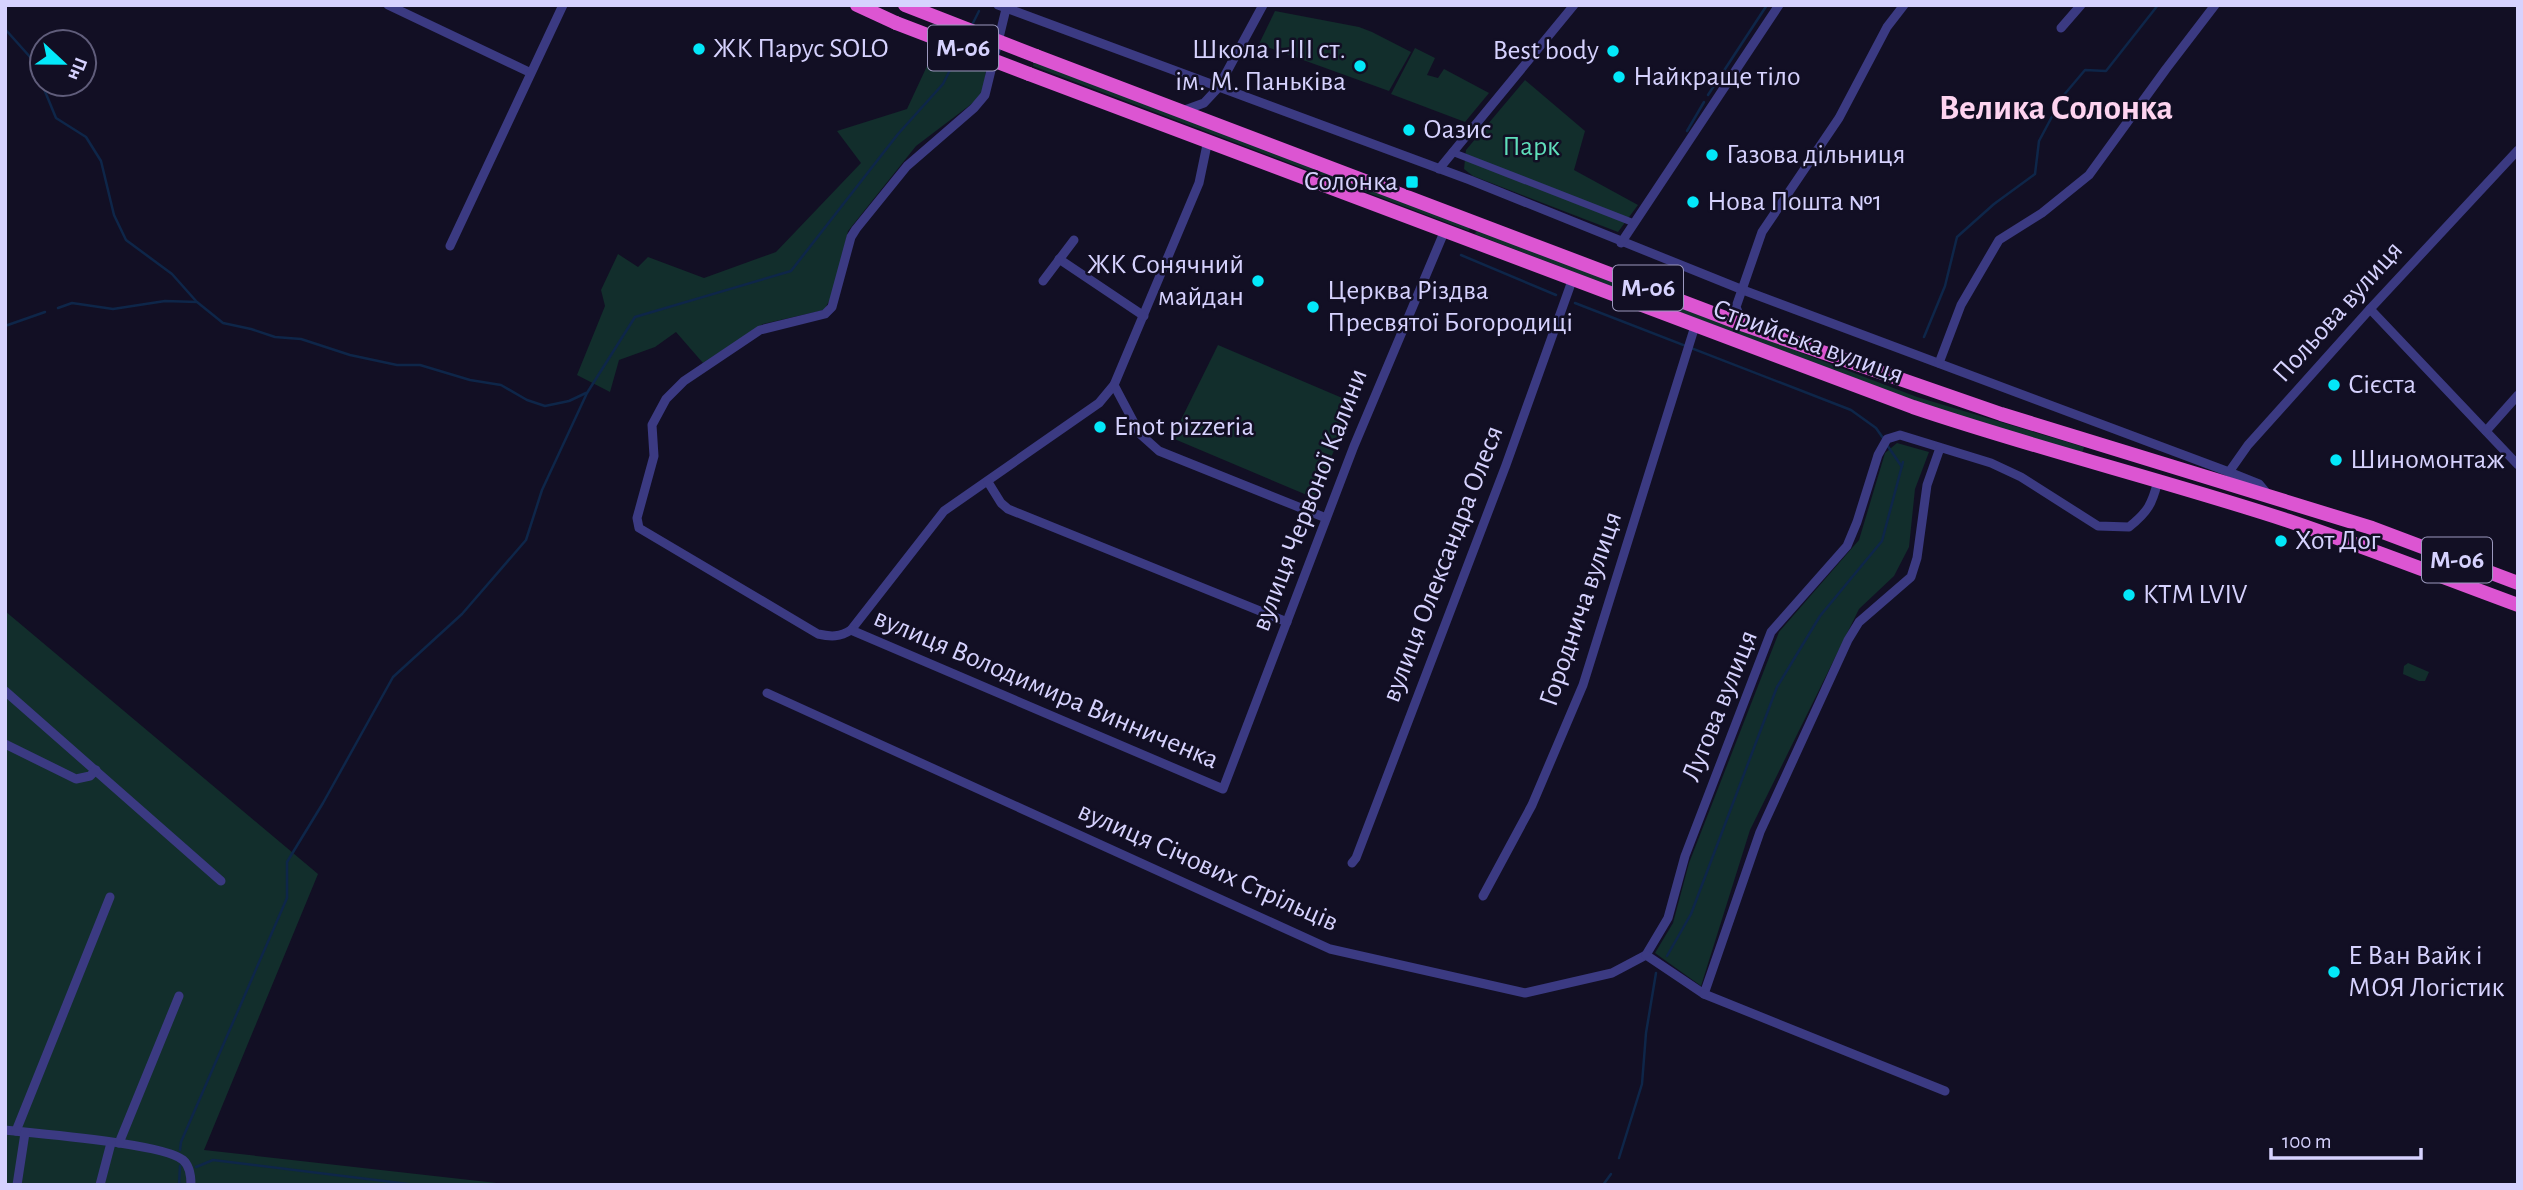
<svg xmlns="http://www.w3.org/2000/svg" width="2523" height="1190" font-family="'Alegreya Sans',sans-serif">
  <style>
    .green { fill: #122e2c }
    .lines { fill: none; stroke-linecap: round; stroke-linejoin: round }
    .stream { stroke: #0e2649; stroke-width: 2.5 }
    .pedestrian { stroke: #3b3a82; stroke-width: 7 }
    .minor { stroke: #3b3a82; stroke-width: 9 }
    .trunk { stroke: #dc55d2; stroke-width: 14 }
    .trunk-bridge { stroke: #dc55d2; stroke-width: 14 }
    .poi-dot { fill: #03e8f9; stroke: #120f24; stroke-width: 2.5 }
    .labels { text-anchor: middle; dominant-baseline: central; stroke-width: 5; stroke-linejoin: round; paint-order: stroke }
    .shield { fill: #120f24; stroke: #9b98bd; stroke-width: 2 }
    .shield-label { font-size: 26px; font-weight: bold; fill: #d6d2fe }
    .poi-label { font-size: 28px; fill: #d6d2fe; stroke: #120f24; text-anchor: start }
    .park-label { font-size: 28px; fill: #5fdeba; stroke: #120f24 }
    .street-label { font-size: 28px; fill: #d6d2fe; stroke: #120f24 }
    .district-label { font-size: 35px; font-weight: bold; fill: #fed4f0; stroke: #120f24 }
  </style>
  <rect width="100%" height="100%" fill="#120f24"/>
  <g class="green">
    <path d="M1275 11 1359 27 1372 32 1411 52 1389 91 1259 44Z"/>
    <path d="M1415 48 1435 58 1427 75 1438 78 1444 69 1489 93 1465 122 1391 94Z"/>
    <path d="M934 51 986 71 982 96 916 146 848 231 834 293 824 310 763 324 703 363 676 332 655 347 619 360 610 392 577 375 605 306 601 290 618 254 638 267 648 257 704 278 776 252 861 163 837 131 907 109Z"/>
    <path d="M1034 62 1470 227 1469 231 1033 66Z"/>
    <path d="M1525 80 1585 131 1574 170 1638 205 1618 232 1473 176 1464 169 1466 150Z"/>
    <path d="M1477 229 1917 397 2084 447 2082 454 1915 402 1475 234Z"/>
    <path d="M1218 345 1354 403 1314 498 1172 438Z"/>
    <path d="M1897 443 1929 452 1915 489 1909 547 1894 576 1859 609 1750 830 1701 986 1655 953 1673 923 1689 863 1779 632 1859 540 1885 453Z"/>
    <path d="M5 611 318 874 204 1150 515 1185H5Z"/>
    <path d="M2408 663 2429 672 2425 681H2419L2403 674 2404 666Z"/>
  </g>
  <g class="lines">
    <g class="stream">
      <path d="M971 27 979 11"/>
      <path d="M5 29 31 58 42 83"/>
      <path d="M42 84 56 118 86 137 101 161 114 215 126 240 172 274 196 301"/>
      <path d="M1708 95 1767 5"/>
      <path d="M1687 131 1704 102"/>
      <path d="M1461 255 1556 295"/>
      <path d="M1575 303 1851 410 1876 428 1883 438"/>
      <path d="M58 308 72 303 113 309 165 301 197 302 223 323 251 329 275 337 301 339 350 355 397 365H420L470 380 501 385 527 400 545 406 569 401 586 393"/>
      <path d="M5 326 45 312"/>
      <path d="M1924 337 1945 286 1957 237 1994 204 2035 174 2039 141 2063 96 2085 70 2106 71 2158 5"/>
      <path d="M1887 445 1902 467"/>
      <path d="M1667 956 1691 914 1777 687 1820 616 1882 541 1903 462"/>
      <path d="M180 1150 181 1142 287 898V862L323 803 393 677 462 614 526 540 542 490 587 393 635 317 791 271 898 134 943 84 959 52"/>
      <path d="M1619 1158 1642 1084 1646 1033 1656 973"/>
      <path d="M196 1167 213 1160 416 1185"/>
      <path d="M179 1185 180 1166"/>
      <path d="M1603 1185 1611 1174"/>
    </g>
    <path class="pedestrian" d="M1452 152 1634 223"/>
    <g class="minor">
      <path d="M388 5 529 72"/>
      <path d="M998 5 1470 180 1743 290 2229 472 2259 484 2269 496"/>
      <path d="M1006 9 985 95 974 108 907 166 856 229 851 237 832 307 825 314 760 330 684 381 666 399 652 425 654 456 637 518 639 528 818 634C831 637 840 637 851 630L944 511 1099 403 1114 385 1199 183 1208 140"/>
      <path d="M2061 28 2081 5"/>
      <path d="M1182 111 1204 103 1218 88 1263 5"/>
      <path d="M1439 169 1574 5"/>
      <path d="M1621 243 1779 5"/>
      <path d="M450 246 563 5"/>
      <path d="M1059 259 1144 316"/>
      <path d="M1043 281 1074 240"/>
      <path d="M2370 309 2518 465"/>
      <path d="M1743 324 1736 307 1762 232 1839 118 1887 27 1904 5"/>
      <path d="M1939 363 1961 305 1999 240 2042 213 2089 175 2166 69 2215 5"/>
      <path d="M1114 385 1140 434 1159 451 1326 518"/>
      <path d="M2486 431 2518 395"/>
      <path d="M2229 472 2248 445 2370 309 2518 150"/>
      <path d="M988 482 1001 503 1008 509 1287 622"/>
      <path d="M851 630 1223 789 1354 446 1445 230"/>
      <path d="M5 691 221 881"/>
      <path d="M767 693 1330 949 1525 993 1612 973 1646 955"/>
      <path d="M5 744 76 779 90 776 96 770"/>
      <path d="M1352 863 1356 858 1506 465 1573 278"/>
      <path d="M1483 896 1532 805 1583 685 1695 326"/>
      <path d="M1646 955 1668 918 1685 856 1771 632 1847 546 1857 522 1878 455 1887 439 1900 435 1991 463 2021 477 2098 526 2129 527C2148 512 2152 504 2158 481"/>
      <path d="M1646 955 1704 994 1760 832 1848 640 1859 622 1911 577 1917 558 1927 485 1940 448"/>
      <path d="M1704 994 1945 1091"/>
      <path d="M5 1130C37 1134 163 1143 183 1160 190 1166 191 1176 191 1185"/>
      <path d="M16 1131 110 897"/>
      <path d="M119 1143 179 996"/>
      <path d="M17 1185 25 1133"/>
      <path d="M100 1185 111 1143"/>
    </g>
    <g class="trunk">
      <path d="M857 5 896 23"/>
      <path d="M1036 56 1744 325 2001 414 2372 528 2518 583"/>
      <path d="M1029 74 1913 407C2037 449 2164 480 2289 521 2366 547 2442 577 2518 605"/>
    </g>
    <g class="trunk-bridge">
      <path d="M905 5 1036 56"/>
      <path d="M896 23 1029 74"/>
    </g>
  </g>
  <g class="poi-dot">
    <circle cx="699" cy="49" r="7"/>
    <circle cx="1613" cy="51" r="7"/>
    <circle cx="1360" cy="66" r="7"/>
    <circle cx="1619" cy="77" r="7"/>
    <circle cx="1409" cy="130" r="7"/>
    <circle cx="1712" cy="155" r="7"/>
    <rect x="1405" y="175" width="14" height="14" rx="3.5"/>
    <circle cx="1693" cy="202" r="7"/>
    <circle cx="1258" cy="281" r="7"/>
    <circle cx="1313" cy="307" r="7"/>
    <circle cx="2334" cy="385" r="7"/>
    <circle cx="1100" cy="427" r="7"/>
    <circle cx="2336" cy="460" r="7"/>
    <circle cx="2281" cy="541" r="7"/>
    <circle cx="2129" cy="595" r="7"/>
    <circle cx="2334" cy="972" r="7"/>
  </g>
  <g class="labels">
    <g class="shield">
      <rect x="928" y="25.5" width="70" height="45" rx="5"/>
      <rect x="1613" y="265.5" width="70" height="45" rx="5"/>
      <rect x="2422" y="537.5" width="70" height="45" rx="5"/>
    </g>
    <g class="shield-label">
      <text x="963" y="48">М-06</text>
      <text x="1648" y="288">М-06</text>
      <text x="2457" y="560">М-06</text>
    </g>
    <g class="poi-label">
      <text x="713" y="49">ЖК Парус SOLO</text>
      <text x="1346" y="50" text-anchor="end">Школа І-ІІІ ст.<tspan x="1346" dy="32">ім. М. Паньківа</tspan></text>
      <text x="1599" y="51" text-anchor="end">Best body</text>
      <text x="1633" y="77">Найкраще тіло</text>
      <text x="1423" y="130">Оазис</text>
      <text x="1726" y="155">Газова дільниця</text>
      <text x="1398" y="182" text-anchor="end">Солонка</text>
      <text x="1707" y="202">Нова Пошта №1</text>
      <text x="1244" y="265" text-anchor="end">ЖК Сонячний<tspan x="1244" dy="32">майдан</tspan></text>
      <text x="1327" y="291">Церква Різдва<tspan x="1327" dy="32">Пресвятої Богородиці</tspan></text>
      <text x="2348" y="385">Сієста</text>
      <text x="1114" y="427">Enot pizzeria</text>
      <text x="2350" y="460">Шиномонтаж</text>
      <text x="2295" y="541">Хот Дог</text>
      <text x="2143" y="595">KTM LVIV</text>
      <text x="2348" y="956">Е Ван Вайк і<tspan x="2348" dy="32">МОЯ Логістик</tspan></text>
    </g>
    <g class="park-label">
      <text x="1531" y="147">Парк</text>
    </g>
    <g class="street-label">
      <text transform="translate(2338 312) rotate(-48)">Польова вулиця</text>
      <text transform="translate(1808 342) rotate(20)">Стрийська вулиця</text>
      <text transform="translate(1310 500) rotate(-69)">вулиця Червоної Калини</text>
      <text transform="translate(1443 564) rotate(-69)">вулиця Олександра Олеся</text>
      <text transform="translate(1581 609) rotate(-71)">Городнича вулиця</text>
      <text transform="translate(1046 689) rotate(23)">вулиця Володимира Винниченка</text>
      <text transform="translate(1720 706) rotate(-68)">Лугова вулиця</text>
      <text transform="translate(1208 867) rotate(24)">вулиця Січових Стрільців</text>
    </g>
    <g class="district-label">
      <text x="2056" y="108">Велика Солонка</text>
    </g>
  </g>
  <rect width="2523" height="1190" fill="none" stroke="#d6d2fe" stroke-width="14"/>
  <g transform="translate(63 63) rotate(112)"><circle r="33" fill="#120f24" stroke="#605d7b" stroke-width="2"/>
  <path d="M0-5L12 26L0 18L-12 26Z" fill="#03e8f9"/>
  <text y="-10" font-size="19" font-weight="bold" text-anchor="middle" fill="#d6d2fe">Пн</text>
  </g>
  <path d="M2271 1148v10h150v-10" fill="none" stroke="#d6d2fe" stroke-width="3.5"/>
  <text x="2282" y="1148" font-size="21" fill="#d6d2fe" stroke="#120f24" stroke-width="5" paint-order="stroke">100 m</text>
</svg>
